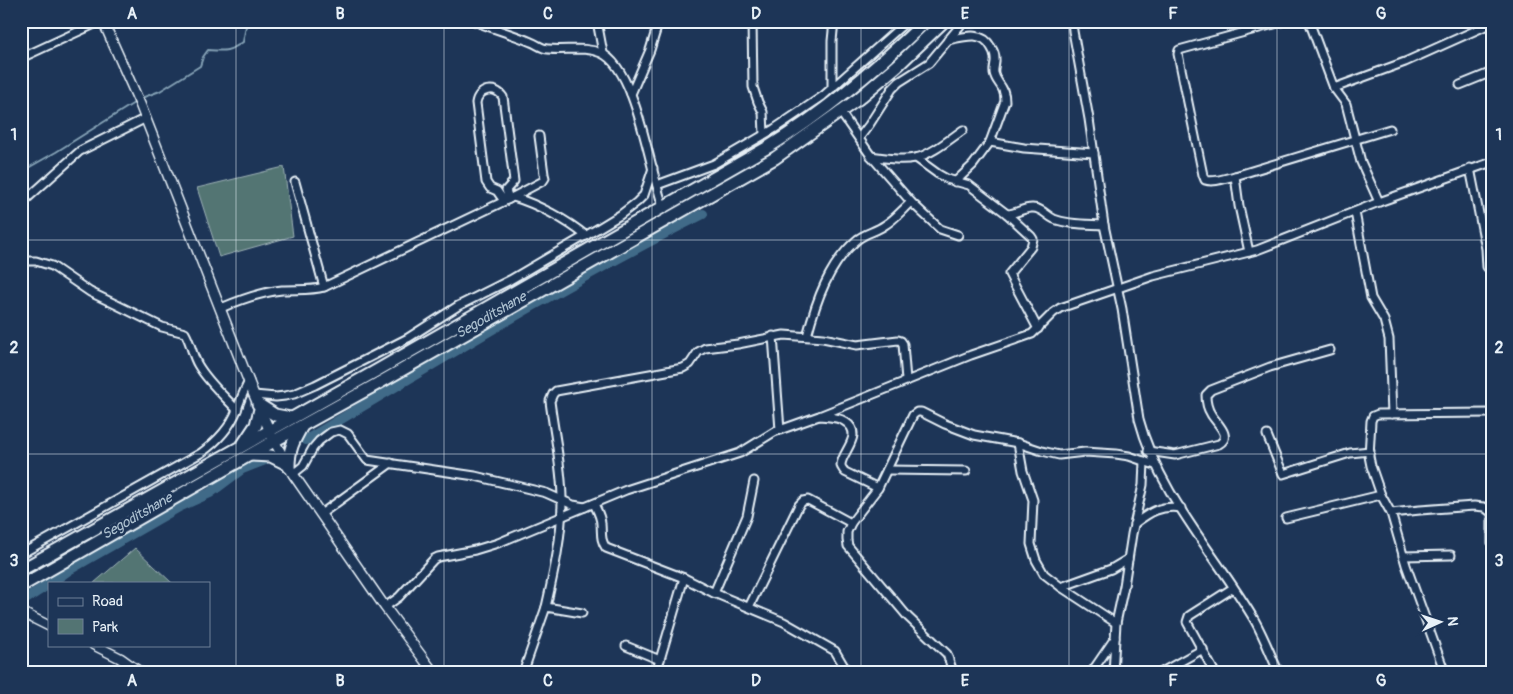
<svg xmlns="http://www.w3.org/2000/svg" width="1513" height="694" font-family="Pangolin,sans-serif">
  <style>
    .green { fill: #537473; stroke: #9eb2b6 }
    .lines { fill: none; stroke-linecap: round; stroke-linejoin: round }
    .stream { stroke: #84a1b5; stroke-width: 2 }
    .river { stroke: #416b88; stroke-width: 10 }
    .minor-casing { stroke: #e8f1f8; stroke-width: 11 }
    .tertiary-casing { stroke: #e8f1f8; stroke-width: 12 }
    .primary-casing { stroke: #e8f1f8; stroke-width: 15 }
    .minor { stroke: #1d3557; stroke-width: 7 }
    .tertiary { stroke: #1d3557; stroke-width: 9 }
    .primary { stroke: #1d3557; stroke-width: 11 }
    .grid { fill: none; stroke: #e8f1f8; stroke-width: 1; stroke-opacity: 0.55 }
    .labels { text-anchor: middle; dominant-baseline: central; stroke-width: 5; stroke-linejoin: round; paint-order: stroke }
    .water-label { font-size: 14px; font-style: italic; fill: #aec2d1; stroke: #1d3557 }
    .neatline { fill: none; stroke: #e8f1f8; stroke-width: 2 }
    .grid-label { font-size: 16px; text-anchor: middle; font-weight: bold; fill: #e8f1f8 }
  </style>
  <rect width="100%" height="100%" fill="#1d3557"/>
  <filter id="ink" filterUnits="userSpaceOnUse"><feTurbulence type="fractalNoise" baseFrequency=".02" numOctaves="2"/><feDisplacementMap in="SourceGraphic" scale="10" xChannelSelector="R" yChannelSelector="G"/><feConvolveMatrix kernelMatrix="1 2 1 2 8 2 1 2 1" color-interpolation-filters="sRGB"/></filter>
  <g filter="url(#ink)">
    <g class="green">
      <path d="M284 167 293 236 219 257 197 188Z"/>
      <path d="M135 548 172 583H94Z"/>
    </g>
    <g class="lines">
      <g class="stream">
        <path d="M144 97 160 91 200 66 203 57 208 50C224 51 229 52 243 42L247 21"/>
        <path d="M21 172 56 152 134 103"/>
        <path d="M299 443 306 440"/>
      </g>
      <g class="river">
        <path d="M306 440C437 362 567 282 703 214"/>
        <path d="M51 583 69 570 179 507 210 493 242 469 265 460"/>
        <path d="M21 602 49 584"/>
      </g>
      <g class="minor-casing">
        <g id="minor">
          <path d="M474 21C493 29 513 34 531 42 537 44 542 49 548 49 566 51 584 46 601 53 637 68 650 174 664 209"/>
          <path d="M597 21 603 53"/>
          <path d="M752 21 753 87 758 102 763 112 764 134"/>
          <path d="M1072 21 1073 31 1089 119 1104 225 1122 309 1139 419C1159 495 1216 554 1255 621 1264 637 1271 656 1279 673"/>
          <path d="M1285 21 1179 50 1178 54 1203 175 1205 180C1214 183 1226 178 1235 176L1390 129"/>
          <path d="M1309 21 1334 88 1346 104 1361 162 1379 202"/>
          <path d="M948 40C963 37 982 30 991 47 993 50 995 54 995 58 996 63 993 68 994 73 996 84 1005 85 1005 101L990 142 973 165 955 182"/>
          <path d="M21 58 101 21"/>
          <path d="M1460 85 1492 72"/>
          <path d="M832 88V41L834 21"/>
          <path d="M1334 88 1405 62 1492 23"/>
          <path d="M631 94 650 50 659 21"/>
          <path d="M839 110 871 156 911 202 940 229 958 235"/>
          <path d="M859 138 869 125 892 89 899 82 929 63 964 21"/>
          <path d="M990 142 1024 148 1094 153"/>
          <path d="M871 156C885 158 901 161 915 158 931 155 950 139 963 130"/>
          <path d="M916 158 938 174 947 179 969 185 1007 214C1017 214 1024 207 1033 208 1042 208 1047 216 1054 219 1069 225 1088 224 1104 225"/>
          <path d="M1470 168 1486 249 1487 267 1492 271"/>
          <path d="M1235 176 1239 206 1249 252"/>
          <path d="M295 182 324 287"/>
          <path d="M657 185 714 164 774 129 823 96 907 21"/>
          <path d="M513 197C537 204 567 220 586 236"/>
          <path d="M504 201 497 191 490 188 486 182 476 103C478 89 495 85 503 97L514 181 506 190 509 199"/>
          <path d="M21 204 80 151 146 118"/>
          <path d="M1355 212 1371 298 1384 320 1389 339 1392 414"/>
          <path d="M1007 214 1031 236 1033 239 1031 247 1009 274 1038 329"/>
          <path d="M21 263 28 261H36L52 266 90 292 115 304 162 327 185 333C191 343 192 355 198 365 208 382 224 396 237 410"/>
          <path d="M221 308C240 300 261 292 282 290 296 289 311 291 324 287L509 199 543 181 545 178 544 174 539 136"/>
          <path d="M773 336 780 430"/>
          <path d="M807 336C816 301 829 263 858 239 866 233 877 231 885 225 895 219 902 210 911 202"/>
          <path d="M254 395 276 397 285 396 294 394 315 385 408 338 458 306 510 280 597 229 620 215 637 202 644 195 653 168"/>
          <path d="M820 416C827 417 838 417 844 421 866 434 841 452 841 465 841 468 843 469 845 472L878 488"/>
          <path d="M1267 435 1283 474 1350 453 1370 451"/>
          <path d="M1018 443 1023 471 1033 500 1031 544 1036 560 1044 574 1061 587 1116 623"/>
          <path d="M1148 451 1175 455 1219 444C1233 436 1216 423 1211 414 1207 408 1206 402 1206 395L1211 390 1270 367 1330 350"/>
          <path d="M887 470 966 471"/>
          <path d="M293 474 303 466 313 448 319 441 331 432 340 430 348 434 367 460 475 476 546 493 573 505 585 507"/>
          <path d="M594 504C597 510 601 517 601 524 602 534 600 539 606 548L684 578 714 593 784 622 835 651 848 673"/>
          <path d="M1391 513 1420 510 1474 506 1484 507 1492 513"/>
          <path d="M321 514 391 463"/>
          <path d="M1492 517V543"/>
          <path d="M1286 518 1381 495"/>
          <path d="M1134 524C1150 512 1160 505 1181 508"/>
          <path d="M21 554 201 453C215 443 230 428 237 410 240 400 244 391 249 381"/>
          <path d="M1403 556 1451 555"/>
          <path d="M1061 587 1111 569 1128 559"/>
          <path d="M714 593 747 516 754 481"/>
          <path d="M385 607 399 597 434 559 438 557 475 550 498 543 626 490 740 453 774 432 819 416 971 355 1032 334 1053 313 1060 308 1069 305 1153 276 1257 250 1379 202 1492 162"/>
          <path d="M546 607C554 572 562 536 562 500 562 467 554 434 550 401L553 394 556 391 683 368 690 364 698 352 705 348 738 344 784 335 823 338 857 345 898 340 901 341 903 344 906 380"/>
          <path d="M749 607 799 505 803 501 808 500 851 523"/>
          <path d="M626 646 660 660"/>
          <path d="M523 673 546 607 582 613"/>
          <path d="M656 673 684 578"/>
          <path d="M958 673 952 669 947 654 908 617 848 546 847 540V532L851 523 878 488 913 415 917 412H921L945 424 974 435 1018 443 1042 451 1059 455 1085 452 1116 454 1129 456 1155 465"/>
          <path d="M1091 673 1115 638"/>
          <path d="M1113 673 1116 623 1124 586 1132 534 1143 485 1144 461"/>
          <path d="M1160 673 1203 649"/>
          <path d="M1215 673 1187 622 1189 616 1233 588"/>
          <path d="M1445 673 1406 565 1391 513 1381 495 1371 466 1369 456 1371 421 1373 416 1378 414 1492 413"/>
        </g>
      </g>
      <g class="tertiary-casing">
        <g id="tertiary">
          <path d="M103 21 140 104 254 395 274 441 293 474 385 607 434 673"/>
          <path d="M21 612 49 626"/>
          <path d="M94 645 120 658 141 673"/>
        </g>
      </g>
      <g class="primary-casing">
        <g id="primary">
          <path d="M258 404 275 415 291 418"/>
          <path d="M244 443 256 425 260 409"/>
          <path d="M251 455 271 456 287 464"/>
          <path d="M289 467C289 449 293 442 302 426"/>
          <path d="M21 570 376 371 770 146C827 111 878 67 926 21"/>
          <path d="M21 586 274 441 379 383 775 158 858 99 898 65 944 21"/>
        </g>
      </g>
      <use href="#minor" class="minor"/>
      <use href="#tertiary" class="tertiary"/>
      <use href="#primary" class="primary"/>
    </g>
  </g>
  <path class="grid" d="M236 21V673M444 21V673M652 21V673M861 21V673M1069 21V673M1277 21V673M21 240H1492M21 454H1492"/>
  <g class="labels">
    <g class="water-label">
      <text transform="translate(491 315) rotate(-30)">Segoditshane</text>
      <text transform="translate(137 516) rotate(-30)">Segoditshane</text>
    </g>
  </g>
  <rect width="1513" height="694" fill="none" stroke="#1d3557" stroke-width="55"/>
  <rect x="48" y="582" width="162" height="65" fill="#1d3557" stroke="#6e8097"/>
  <rect x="58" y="598" width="25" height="8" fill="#1d3557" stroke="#6e8097"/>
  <text x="92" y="606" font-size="15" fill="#e8f1f8">Road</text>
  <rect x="58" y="619" width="25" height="15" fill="#537473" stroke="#6e8097"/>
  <text x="92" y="632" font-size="15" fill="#e8f1f8">Park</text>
  <g transform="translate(1440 622) rotate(87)" stroke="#1d3557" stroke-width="4" paint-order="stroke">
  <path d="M0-4L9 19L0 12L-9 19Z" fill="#e8f1f8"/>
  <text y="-8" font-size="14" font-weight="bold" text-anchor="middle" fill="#e8f1f8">N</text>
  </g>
  <rect x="28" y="28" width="1458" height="638" class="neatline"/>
  <g class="grid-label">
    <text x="132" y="19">A</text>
    <text x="340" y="19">B</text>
    <text x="548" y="19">C</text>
    <text x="756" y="19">D</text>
    <text x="965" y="19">E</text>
    <text x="1173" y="19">F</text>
    <text x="1381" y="19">G</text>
    <text x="14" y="140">1</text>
    <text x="1499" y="140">1</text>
    <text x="14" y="353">2</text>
    <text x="1499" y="353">2</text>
    <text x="14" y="566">3</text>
    <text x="1499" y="566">3</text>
    <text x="132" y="686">A</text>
    <text x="340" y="686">B</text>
    <text x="548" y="686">C</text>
    <text x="756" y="686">D</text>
    <text x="965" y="686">E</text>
    <text x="1173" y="686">F</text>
    <text x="1381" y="686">G</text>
  </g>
</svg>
